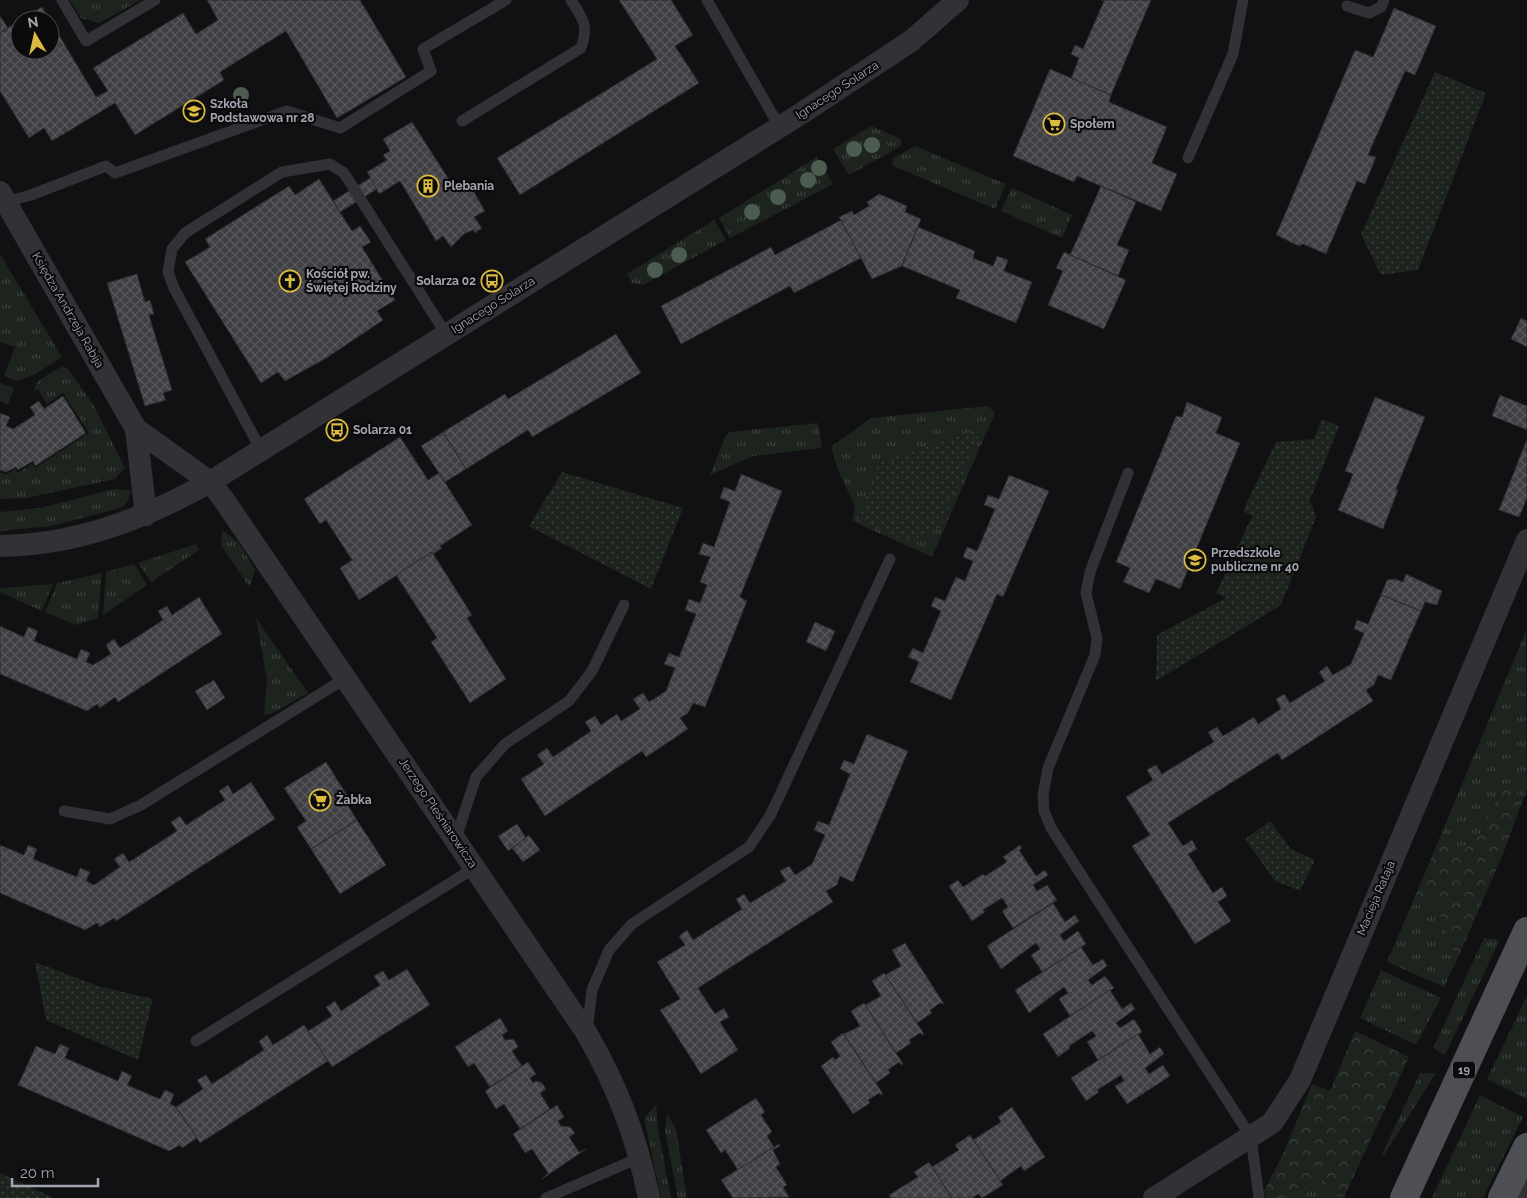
<svg xmlns="http://www.w3.org/2000/svg" width="1527" height="1198" font-family="Raleway,sans-serif">
  <style>
    .grass { fill: url(#grass-tufts) }
    .forest { fill: url(#forest-crowns) }
    .park { fill: url(#park-dots) }
    .building { fill: url(#building-cross-hatch); stroke: #2b2b2d }
    .lines { fill: none; stroke-linecap: round; stroke-linejoin: round }
    .service { stroke: #323236; stroke-width: 11 }
    .minor { stroke: #323236; stroke-width: 22 }
    .primary { stroke: #4e4f55; stroke-width: 28 }
    .tree { fill: #4c5c50 }
    .labels { text-anchor: middle; dominant-baseline: central; stroke-width: 4.5; stroke-linejoin: round; paint-order: stroke }
    .shield { fill: #0c0b0c; stroke: #767880; stroke-width: 1 }
    .shield-label { font-size: 11px; font-weight: bold; fill: #a3a6b1 }
    .street-label { font-size: 12px; fill: #a3a6b1; stroke: #0c0b0c }
    .poi-label { font-size: 12px; font-weight: bold; fill: #a3a6b1; stroke: #0c0b0c; text-anchor: start }
  </style>
  <defs>
    <pattern id="grass-tufts" width="24" height="20" patternUnits="userSpaceOnUse" patternTransform="scale(1.25)"><rect width="24" height="20" fill="#1d241e"/><path d="M3 7l-1-3M5 7V3M7 7l1-3M15 17l-1-3M17 17v-4M19 17l1-3" fill="none" stroke="#3b413c"/></pattern>
    <pattern id="forest-crowns" width="20" height="18" patternUnits="userSpaceOnUse" patternTransform="scale(1.25)"><rect width="20" height="18" fill="#1d241e"/><path d="M2 6a3 3 0 1 1 6 0M12 15a3 3 0 1 1 6 0" fill="none" stroke="#3b413c"/></pattern>
    <pattern id="park-dots" width="8" height="8" patternUnits="userSpaceOnUse" patternTransform="scale(1.25)"><rect width="8" height="8" fill="#1d241e"/><path d="M2 2h.1M6 6h.1" fill="none" stroke="#3b413c" stroke-width="1.8" stroke-linecap="round"/></pattern>
    <pattern id="building-cross-hatch" width="8" height="8" patternUnits="userSpaceOnUse" patternTransform="scale(1.25)"><rect width="8" height="8" fill="#404044"/><path d="M0 0l8 8M0 8l8-8" fill="none" stroke="#58595d"/></pattern>
  </defs>
  <rect width="100%" height="100%" fill="#111012"/>
  <g class="grass">
    <path d="M70 0H141L99 23 81 18Z"/>
    <path d="M871 126 901 139V146L849 175 833 149Z"/>
    <path d="M915 146 1006 184 995 209 893 166 892 159Z"/>
    <path d="M817 157 833 184 730 238 719 218Z"/>
    <path d="M1012 188 1072 215 1062 238 1001 211Z"/>
    <path d="M714 220 726 240 643 285 632 283 627 274Z"/>
    <path d="M0 254 62 357 34 375 16 381 4 376 15 347 0 342Z"/>
    <path d="M62 366 67 368 93 404 125 468 115 479 26 498 0 499V472L6 475 15 469 18 473 32 464 35 468 89 433 63 393 47 404 38 389 34 391 37 382Z"/>
    <path d="M0 383 14 388 8 405 0 401Z"/>
    <path d="M988 406 995 413 932 557 852 521 855 506 838 470 831 447 871 418Z"/>
    <path d="M818 423 822 448 753 456 710 475 726 435 730 432Z"/>
    <path d="M114 489 132 491 127 502 120 508 51 526 0 531V512L40 508Z"/>
    <path d="M222 530 238 542 255 569 250 588 221 545Z"/>
    <path d="M196 544 199 550 151 582 138 563Z"/>
    <path d="M134 564 147 585 103 615 106 572Z"/>
    <path d="M102 573 98 618 76 625 45 612 57 583Z"/>
    <path d="M53 584 42 611 0 592V588Z"/>
    <path d="M256 618 308 693 273 713 264 715 267 680Z"/>
    <path d="M1526 631 1527 791 1524 797 1501 787 1483 832 1462 849 1440 837Z"/>
    <path d="M1435 900 1457 960 1444 987 1387 962 1411 906Z"/>
    <path d="M1484 938 1496 939 1499 942 1445 1055 1433 1048Z"/>
    <path d="M1381 970 1441 998 1416 1045 1360 1018Z"/>
    <path d="M1527 996V1099L1487 1079Z"/>
    <path d="M1420 1073H1436L1384 1155 1382 1154Z"/>
    <path d="M1480 1095 1523 1117 1483 1198H1432Z"/>
    <path d="M656 1104 658 1129 671 1198H661L644 1119Z"/>
    <path d="M667 1113 676 1129 687 1198H678L665 1131Z"/>
    <path d="M1321 1176 1335 1193 1345 1195 1344 1198H1299L1292 1191Z"/>
  </g>
  <g class="forest">
    <path d="M1501 787 1524 797 1503 854 1457 960 1435 901 1411 906 1440 837 1462 848 1483 832Z"/>
    <path d="M1355 1031 1409 1057 1345 1195 1335 1193 1321 1176 1292 1191 1299 1198H1266L1264 1191 1284 1152 1312 1084 1330 1091Z"/>
  </g>
  <g class="park">
    <path d="M1435 72 1486 93 1418 270 1381 275 1361 234Z"/>
    <path d="M1322 419 1339 426 1310 500 1316 517 1281 605 1156 681 1157 635 1226 598 1216 593 1252 516 1243 511 1276 442 1314 439Z"/>
    <path d="M982 428 940 528 908 543 857 519 879 463Z"/>
    <path d="M562 472 683 508 651 589 529 526Z"/>
    <path d="M1270 821 1291 849 1315 860 1300 891 1275 881 1245 839Z"/>
    <path d="M35 962 98 986 153 999 138 1060 46 1020Z"/>
    <path d="M0 1173 54 1198H0Z"/>
  </g>
  <g class="building">
    <path d="M207 0H360L406 77 337 118 286 31 220 72 224 80 135 135 115 103 52 141 44 128 29 138 0 91V33L20 20V50H50V20L96 97 108 91 93 68 183 13 196 34 218 20Z"/>
    <path d="M619 0H671L693 35 675 46 699 83 520 195 497 158 657 59Z"/>
    <path d="M1101 0H1151L1111 95 1071 79 1079 58 1071 54 1075 45 1083 49 1104 1Z"/>
    <path d="M42 7 50 20H20Z"/>
    <path d="M1394 8 1436 26 1415 75 1405 71 1368 155 1376 157 1365 184 1357 181 1326 254 1303 244 1299 246 1276 235 1355 50 1373 57Z"/>
    <path d="M0 16 8 28 0 33Z"/>
    <path d="M1050 69 1111 95 1109 102 1167 127 1152 163 1177 174 1161 211 1077 176 1074 182 1013 156Z"/>
    <path d="M412 122 455 189 468 182 485 211 474 217 482 228 475 233 473 230 464 234 451 247 443 236 436 241 400 181 379 194 367 172 387 160 383 155 390 151 383 139Z"/>
    <path d="M370 178 377 189 340 212 333 201Z"/>
    <path d="M319 179 352 231 360 226 371 242 362 247 395 300 377 311 383 320 328 357 285 381 278 372 261 383 185 262 210 247 205 239 289 186 295 195Z"/>
    <path d="M1101 186 1136 202 1117 245 1129 250 1118 276 1070 255Z"/>
    <path d="M879 194 907 206 905 212 921 219 902 266 872 279 839 217 852 211 854 215 869 206 867 202Z"/>
    <path d="M841 220 861 258 794 293 790 286 681 344 661 306 771 247 775 255Z"/>
    <path d="M918 227 975 251 973 258 993 266 997 256 1008 260 1004 271 1032 282 1016 323 956 298 960 290 902 266Z"/>
    <path d="M1064 252 1126 280 1104 329 1048 305 1063 271 1056 268Z"/>
    <path d="M137 274 145 302 150 300 154 314 149 315 172 390 163 393 166 400 145 406 107 283Z"/>
    <path d="M1521 318 1527 321V347L1511 339Z"/>
    <path d="M616 334 641 373 532 437 528 430 466 469 443 432 505 394 508 399Z"/>
    <path d="M1500 395 1527 406V430L1492 416Z"/>
    <path d="M63 396 86 433 35 466 33 461 18 470 16 467 6 472 0 470V413L10 417 6 426 13 429 35 415 30 407 39 401 44 409Z"/>
    <path d="M1375 397 1425 417 1396 489 1398 490 1383 529 1338 510 1353 474 1345 471Z"/>
    <path d="M1187 402 1222 417 1216 433 1240 443 1180 589 1156 579 1149 593 1123 582 1130 568 1116 562 1176 416 1182 417Z"/>
    <path d="M443 432 466 469 445 482 421 446Z"/>
    <path d="M400 437 428 480 439 473 472 525 440 546 442 548 433 554 432 552 359 600 340 568 352 560 326 520 320 524 304 499Z"/>
    <path d="M1527 439V498L1519 517 1499 510Z"/>
    <path d="M741 474 782 491 740 597 747 601 705 707 693 703 688 713 680 718 688 729 646 757 642 751 545 816 521 779 544 764 537 755 547 748 553 757 591 731 585 722 595 716 601 725 617 714 621 721 640 709 633 699 643 693 649 702 666 691 675 668 664 664 669 653 679 657 696 614 685 610 689 599 700 603 707 585 700 582 710 557 699 554 703 543 714 547 730 502 720 498 724 487 735 491Z"/>
    <path d="M1009 475 1049 491 1003 597 997 594 951 700 910 682 919 662 908 657 913 648 923 653 941 611 931 606 935 597 945 601 956 577 965 581 973 561 963 557 967 547 977 551 995 509 984 505 988 495 999 499Z"/>
    <path d="M432 552 472 615 467 618 506 679 470 703 431 642 437 638 396 575Z"/>
    <path d="M1406 574 1442 591 1437 605 1425 602 1421 611 1381 595 1387 580 1395 579 1403 582Z"/>
    <path d="M1381 595 1421 611 1391 680 1378 675 1374 685 1366 690 1373 701 1282 760 1278 753 1168 823 1183 846 1192 840 1197 849 1188 854 1213 893 1222 887 1227 896 1218 902 1231 921 1195 944 1132 846 1150 835 1126 797 1153 780 1147 770 1156 765 1162 774 1214 742 1208 732 1217 727 1223 736 1254 717 1258 724 1281 709 1276 699 1284 694 1290 703 1325 681 1319 672 1327 666 1333 675 1351 664 1364 633 1354 629 1357 620 1368 624Z"/>
    <path d="M199 597 222 634 118 702 115 697 100 708 97 704 87 711 0 674V626L24 637 28 627 36 630 38 631 34 641 77 659 81 649 90 653 86 662 93 665 111 654 106 645 114 639 120 648 163 620 158 611 167 606 172 615Z"/>
    <path d="M815 622 835 631 826 651 806 642Z"/>
    <path d="M214 680 225 698 207 710 195 691Z"/>
    <path d="M867 734 908 751 853 882 840 876 837 885 826 891 833 902 698 988 715 1014 724 1008 729 1017 720 1022 738 1050 701 1074 660 1010 680 999 657 962 685 945 679 936 687 930 693 940 742 909 736 899 744 894 750 903 786 881 780 871 789 866 795 875 812 864 825 835 814 830 818 821 829 825 850 774 840 769 844 760 854 764Z"/>
    <path d="M326 762 347 795 343 798 357 820 311 849 297 827 306 821 284 788Z"/>
    <path d="M251 782 275 819 116 921 114 918 100 927 97 923 85 930 0 893V845L24 855 28 845 37 849 33 859 77 877 80 868 90 872 86 881 94 885 120 867 114 859 123 853 129 862 177 831 171 822 180 816 186 825 225 800 219 791 228 785 233 794Z"/>
    <path d="M357 820 386 865 340 894 311 849Z"/>
    <path d="M517 824 526 838 508 851 498 836Z"/>
    <path d="M529 835 540 850 523 862 512 848Z"/>
    <path d="M1020 845 1022 848 1019 850 1036 876 1045 870 1048 875 1033 885 1037 891 1047 885 1057 900 1013 928 1002 911 1008 907 1002 898 983 910 985 912 972 921 949 886 958 880 963 887 983 874 985 876 1007 862 1003 857Z"/>
    <path d="M1053 903 1065 922 1075 915 1079 921 1060 935 1064 941 1078 931 1086 944 1042 972 1031 955 1040 949 1036 943 1001 969 987 946Z"/>
    <path d="M905 943 944 1004 940 1003 930 1010 932 1013 917 1023 885 975 901 966 892 950Z"/>
    <path d="M1081 947 1093 965 1103 959 1107 966 1088 980 1092 985 1105 976 1114 988 1070 1016 1059 999 1068 993 1064 987 1029 1013 1015 990Z"/>
    <path d="M407 969 430 1005 332 1067 308 1031 332 1016 326 1007 335 1001 341 1011 380 985 374 976 383 971 389 980Z"/>
    <path d="M884 973 924 1034 922 1035 920 1033 909 1040 911 1043 896 1053 865 1005 881 996 872 981Z"/>
    <path d="M1110 990 1122 1009 1131 1003 1135 1009 1116 1023 1120 1028 1134 1019 1142 1032 1098 1060 1087 1042 1096 1036 1092 1031 1069 1046 1070 1048 1058 1057 1043 1034Z"/>
    <path d="M864 1003 903 1064 901 1065 899 1062 888 1070 890 1073 876 1083 844 1034 860 1026 851 1011Z"/>
    <path d="M500 1018 508 1031 502 1035 505 1040 513 1039 515 1041 518 1047 512 1051 522 1066 490 1087 474 1063 468 1067 455 1047Z"/>
    <path d="M304 1025 328 1061 200 1143 176 1107 203 1089 197 1080 206 1075 212 1084 264 1050 259 1041 267 1035 273 1045Z"/>
    <path d="M843 1033 883 1094 881 1095 879 1093 868 1100 870 1103 853 1114 821 1066 833 1057 835 1060 840 1056 831 1042Z"/>
    <path d="M1138 1034 1150 1054 1160 1047 1164 1054 1145 1068 1149 1074 1163 1065 1170 1076 1127 1104 1115 1086 1124 1081 1121 1075 1097 1090 1099 1092 1086 1101 1071 1078Z"/>
    <path d="M60 1044 69 1048 65 1058 118 1081 122 1071 132 1076 127 1085 160 1099 165 1090 174 1094 170 1104 176 1107 197 1138 182 1148 180 1145 169 1151 18 1085 36 1046 55 1054Z"/>
    <path d="M528 1062 536 1074 530 1078 533 1083 536 1081 542 1083 546 1089 540 1093 550 1109 520 1129 504 1104 496 1109 485 1091Z"/>
    <path d="M756 1098 765 1112 761 1115 772 1132 767 1136 774 1147 738 1170 725 1150 721 1153 706 1130Z"/>
    <path d="M557 1105 564 1117 558 1121 561 1126 570 1127 575 1133 569 1137 579 1152 586 1149 542 1179 548 1173 532 1149 525 1153 513 1134Z"/>
    <path d="M1012 1107 1045 1157 1024 1171 1021 1166 1000 1181 973 1140 1001 1122 998 1117Z"/>
    <path d="M970 1135 1003 1185 982 1198 978 1194 972 1198H952L932 1167 959 1150 955 1145Z"/>
    <path d="M779 1144 780 1146 773 1150 780 1164 776 1167 787 1185 783 1187 789 1197 733 1198 721 1180Z"/>
    <path d="M929 1162 952 1198H891L889 1195 918 1177 914 1172Z"/>
  </g>
  <g class="lines">
    <g class="service">
      <path d="M62 0 86 41 155 0"/>
      <path d="M707 0 779 126"/>
      <path d="M1347 6 1369 13 1381 7 1384 0"/>
      <path d="M462 121 581 48C589 25 583 19 571 0"/>
      <path d="M1188 158 1233 54 1243 0"/>
      <path d="M6 202 31 195 106 166 115 173 287 111 340 128 431 71 423 49 506 0"/>
      <path d="M261 450 174 288 168 272 172 249 185 233 282 172 330 164 344 173 446 334"/>
      <path d="M1128 473 1090 572 1086 593 1097 638 1095 655 1048 768 1043 795 1044 811 1051 828 1251 1137 1259 1198"/>
      <path d="M64 811 110 819 141 805 346 678"/>
      <path d="M456 838 476 777 505 744 569 701 592 671 624 605"/>
      <path d="M587 1031 592 990 609 950 632 924 749 847 770 816 890 559"/>
      <path d="M196 1041 476 867"/>
      <path d="M546 1198 641 1157"/>
    </g>
    <g class="minor">
      <path d="M0 192 136 429 146 515"/>
      <path d="M136 429 210 482 224 500 586 1032C618 1088 636 1135 649 1198"/>
      <path d="M0 546C76 545 144 519 210 482L802 113 911 41 958 0"/>
      <path d="M1154 1198 1272 1123 1300 1080 1527 540"/>
      <path d="M1516 1198 1527 1191"/>
    </g>
    <g class="primary">
      <path d="M1404 1198 1527 931"/>
      <path d="M1502 1198 1527 1147"/>
    </g>
  </g>
  <g class="tree">
    <circle cx="241" cy="95" r="8"/>
    <circle cx="872" cy="145" r="8"/>
    <circle cx="854" cy="149" r="8"/>
    <circle cx="819" cy="168" r="8"/>
    <circle cx="808" cy="180" r="8"/>
    <circle cx="778" cy="197" r="8"/>
    <circle cx="752" cy="212" r="8"/>
    <circle cx="679" cy="255" r="8"/>
    <circle cx="655" cy="270" r="8"/>
  </g>
  <defs>
    <g id="school-ring" transform="scale(1.125)"><circle r="9.5" fill="#0c0b0c" stroke="#dcbc3e" stroke-width="1.5"/><path d="M0-5L7-2L0 1L-7-2ZM-4 1L0 2.5L4 1V4Q0 6-4 4Z" fill="#dcbc3e"/></g>
    <g id="supermarket-ring" transform="scale(1.125)"><circle r="9.5" fill="#0c0b0c" stroke="#dcbc3e" stroke-width="1.5"/><path d="M-6-5.5h2.5l.6 2H6L4.5 2H-2.5L-4.4-4H-6ZM-1.5 3.2a1.3 1.3 0 1 0 .1 0ZM3 3.2a1.3 1.3 0 1 0 .1 0Z" fill="#dcbc3e"/></g>
    <g id="building-ring" transform="scale(1.125)"><circle r="9.5" fill="#0c0b0c" stroke="#dcbc3e" stroke-width="1.5"/><path d="M-4-6H4V6H1V3H-1V6H-4ZM-2.5-4.3h1.7v1.8h-1.7ZM.8-4.3h1.7v1.8H.8ZM-2.5-1h1.7V.8h-1.7ZM.8-1h1.7V.8H.8Z" fill="#dcbc3e"/></g>
    <g id="church-ring" transform="scale(1.125)"><circle r="9.5" fill="#0c0b0c" stroke="#dcbc3e" stroke-width="1.5"/><path d="M-1.2-6h2.4v3.5h3.3v2.4h-3.3V6h-2.4V-.1h-3.3v-2.4h3.3Z" fill="#dcbc3e"/></g>
    <g id="bus-ring" transform="scale(1.125)"><circle r="9.5" fill="#0c0b0c" stroke="#dcbc3e" stroke-width="1.5"/><path d="M-5-6H5V4H4V6H2V4H-2V6H-4V4H-5ZM-3.5-4V0h7V-4ZM-3.5 1.2v1.5H-2V1.2ZM2 1.2v1.5H3.5V1.2Z" fill="#dcbc3e"/></g>
  </defs>
  <g fill-rule="evenodd">
    <use href="#school-ring" x="194" y="111"/>
    <use href="#supermarket-ring" x="1054" y="124"/>
    <use href="#building-ring" x="428" y="186"/>
    <use href="#church-ring" x="290" y="281"/>
    <use href="#bus-ring" x="492" y="281"/>
    <use href="#bus-ring" x="337" y="430"/>
    <use href="#school-ring" x="1195" y="560"/>
    <use href="#supermarket-ring" x="320" y="800"/>
  </g>
  <g class="labels">
    <rect class="shield" x="1453" y="1061.5" width="22" height="17" rx="4"/>
    <g class="shield-label">
      <text x="1464" y="1070">19</text>
    </g>
    <g class="street-label">
      <text transform="translate(837 90) rotate(-33)">Ignacego Solarza</text>
      <text transform="translate(493 305) rotate(-32)">Ignacego Solarza</text>
      <text transform="translate(68 310) rotate(60)">Księdza Andrzeja Rabija</text>
      <text transform="translate(438 813) rotate(56)">Jerzego Pleśniarowicza</text>
      <text transform="translate(1376 898) rotate(-67)">Macieja Rataja</text>
    </g>
    <g class="poi-label">
      <text x="210" y="104">Szkoła<tspan x="210" dy="14">Podstawowa nr 28</tspan></text>
      <text x="1070" y="124">Społem</text>
      <text x="444" y="186">Plebania</text>
      <text x="306" y="274">Kościół pw.<tspan x="306" dy="14">Świętej Rodziny</tspan></text>
      <text x="476" y="281" text-anchor="end">Solarza 02</text>
      <text x="353" y="430">Solarza 01</text>
      <text x="1211" y="553">Przedszkole<tspan x="1211" dy="14">publiczne nr 40</tspan></text>
      <text x="336" y="800">Żabka</text>
    </g>
  </g>
  <g transform="translate(35 35) rotate(351)"><circle r="24" fill="#0c0b0c" stroke="#48494e"/>
  <path d="M0-4L9 19L0 12L-9 19Z" fill="#dcbc3e"/>
  <text y="-8" font-size="14" font-weight="bold" text-anchor="middle" fill="#a3a6b1">N</text>
  </g>
  <path d="M12 1178v8h86v-8" fill="none" stroke="#a3a6b1" stroke-width="2.5"/>
  <text x="20" y="1178" font-size="15" fill="#a3a6b1" stroke="#0c0b0c" stroke-width="4" paint-order="stroke">20 m</text>
</svg>
